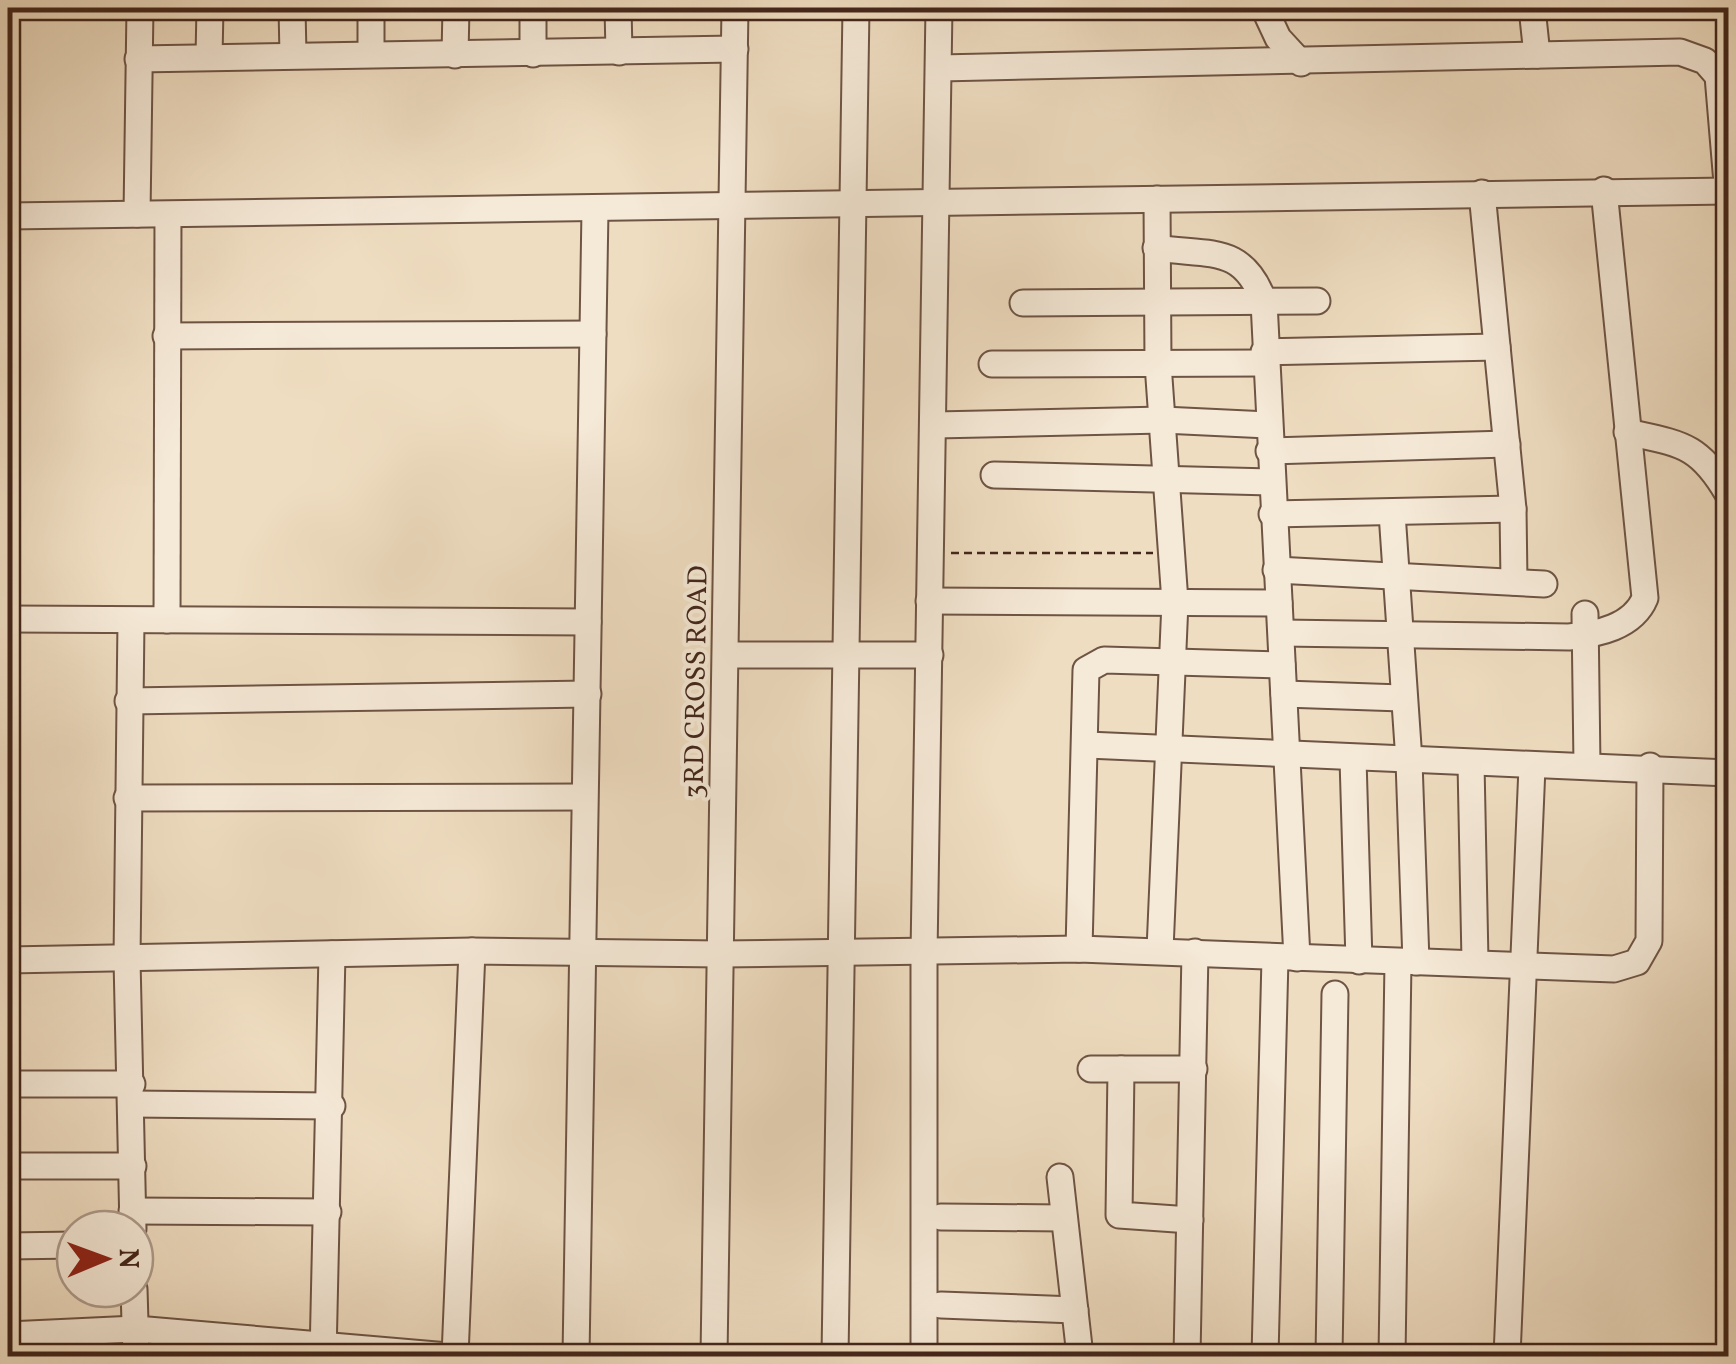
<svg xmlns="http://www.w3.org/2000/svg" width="1736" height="1364" font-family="Vollkorn,serif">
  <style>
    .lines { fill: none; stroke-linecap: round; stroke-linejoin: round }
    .minor-casing { stroke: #6e5444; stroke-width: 29 }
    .path { stroke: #43261b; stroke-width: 2.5; stroke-dasharray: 8 5; stroke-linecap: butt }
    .minor { stroke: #f5e9d7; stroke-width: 25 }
    .labels { text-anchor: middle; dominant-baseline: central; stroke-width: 8; stroke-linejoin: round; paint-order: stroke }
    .street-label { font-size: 28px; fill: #43261b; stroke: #f5e9d7 }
  </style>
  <rect width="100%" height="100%" fill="#efddc1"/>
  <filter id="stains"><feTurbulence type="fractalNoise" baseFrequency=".002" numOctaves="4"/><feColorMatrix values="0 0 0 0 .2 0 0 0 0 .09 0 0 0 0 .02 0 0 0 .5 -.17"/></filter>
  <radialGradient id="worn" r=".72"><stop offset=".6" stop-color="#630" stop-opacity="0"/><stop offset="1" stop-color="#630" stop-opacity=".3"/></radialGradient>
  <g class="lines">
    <g class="minor-casing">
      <g id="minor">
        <path d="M292 8 293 55"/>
        <path d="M371 8V53"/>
        <path d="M618 8 619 52"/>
        <path d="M1264 8 1278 38 1301 63"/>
        <path d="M1532 8 1537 55"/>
        <path d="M533 54V8"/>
        <path d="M455 55 456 8"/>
        <path d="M209 57 210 8"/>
        <path d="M138 59 735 49"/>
        <path d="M940 68 1680 52 1705 61 1718 76 1728 195"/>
        <path d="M1482 193 1513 509 1514 582"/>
        <path d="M1157 199 1158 364 1175 602 1160 950"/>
        <path d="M137 214 140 8"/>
        <path d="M8 216 1728 191"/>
        <path d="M1156 248C1210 256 1243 244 1264 302L1297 958"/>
        <path d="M1023 303 1317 301"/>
        <path d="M166 336 593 334"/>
        <path d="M1264 352 1497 347"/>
        <path d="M992 364 1264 363"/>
        <path d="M935 425 1163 420 1268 425"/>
        <path d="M1627 432C1681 444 1699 444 1728 494"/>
        <path d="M1269 451 1507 444"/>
        <path d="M994 475 1271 482"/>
        <path d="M1392 513 1409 761 1416 962"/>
        <path d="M1272 514 1513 509"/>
        <path d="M1276 570 1544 584"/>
        <path d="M929 601 1279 603"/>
        <path d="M1585 614 1587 765"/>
        <path d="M8 619 588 622"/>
        <path d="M167 620 168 215"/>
        <path d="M131 621 127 959 133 1229"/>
        <path d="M1282 633 1569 637C1598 634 1633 627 1645 598L1604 190"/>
        <path d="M728 655H930"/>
        <path d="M1284 694 1402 698"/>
        <path d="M128 701 588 694"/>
        <path d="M1087 745 1728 773"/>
        <path d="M1353 759 1359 961"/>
        <path d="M1471 764 1475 961"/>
        <path d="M127 798 584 797"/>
        <path d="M1079 949 1086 670 1104 660 1282 665"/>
        <path d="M8 960 472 951 721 954 1079 949 1614 969 1637 962 1649 941 1650 766"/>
        <path d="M1091 1069H1194"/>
        <path d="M1121 1069 1119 1215 1190 1220"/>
        <path d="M8 1084H132"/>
        <path d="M131 1104 332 1106"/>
        <path d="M8 1166H133"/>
        <path d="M1060 1177 1080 1356"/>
        <path d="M132 1211 328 1212"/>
        <path d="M941 1217 1064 1218"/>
        <path d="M8 1246 75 1245"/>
        <path d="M134 1289 136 1356"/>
        <path d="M941 1305 1075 1310"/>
        <path d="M8 1335 136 1329 448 1356"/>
        <path d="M323 1356 332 954"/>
        <path d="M455 1356 472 951"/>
        <path d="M576 1356 595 210"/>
        <path d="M714 1356 735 8"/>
        <path d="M835 1356 856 8"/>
        <path d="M924 1356V954L939 8"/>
        <path d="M1187 1356 1195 952"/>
        <path d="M1265 1356 1275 958"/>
        <path d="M1329 1356 1335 994"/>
        <path d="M1392 1356 1398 962"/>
        <path d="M1507 1356 1532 767"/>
      </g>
    </g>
    <path class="path" d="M951 553H1153"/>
    <use href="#minor" class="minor"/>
  </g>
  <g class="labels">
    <g class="street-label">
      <text transform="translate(697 682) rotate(-89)">3RD CROSS ROAD</text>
    </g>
  </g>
  <rect width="1736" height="1364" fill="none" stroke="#efddc1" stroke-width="40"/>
  <rect x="10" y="10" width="1716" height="1344" fill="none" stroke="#43261b" stroke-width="5"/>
  <rect x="20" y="20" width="1696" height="1324" fill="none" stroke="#43261b" stroke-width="2.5"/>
  <g transform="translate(105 1259) rotate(89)"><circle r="48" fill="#f5e9d7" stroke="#ae9b8c" stroke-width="2.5"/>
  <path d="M0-8L18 38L0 25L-18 38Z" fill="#8f2418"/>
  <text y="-15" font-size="28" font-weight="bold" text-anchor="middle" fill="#43261b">N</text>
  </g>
  <rect width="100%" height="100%" filter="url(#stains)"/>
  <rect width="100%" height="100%" fill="url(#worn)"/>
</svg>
